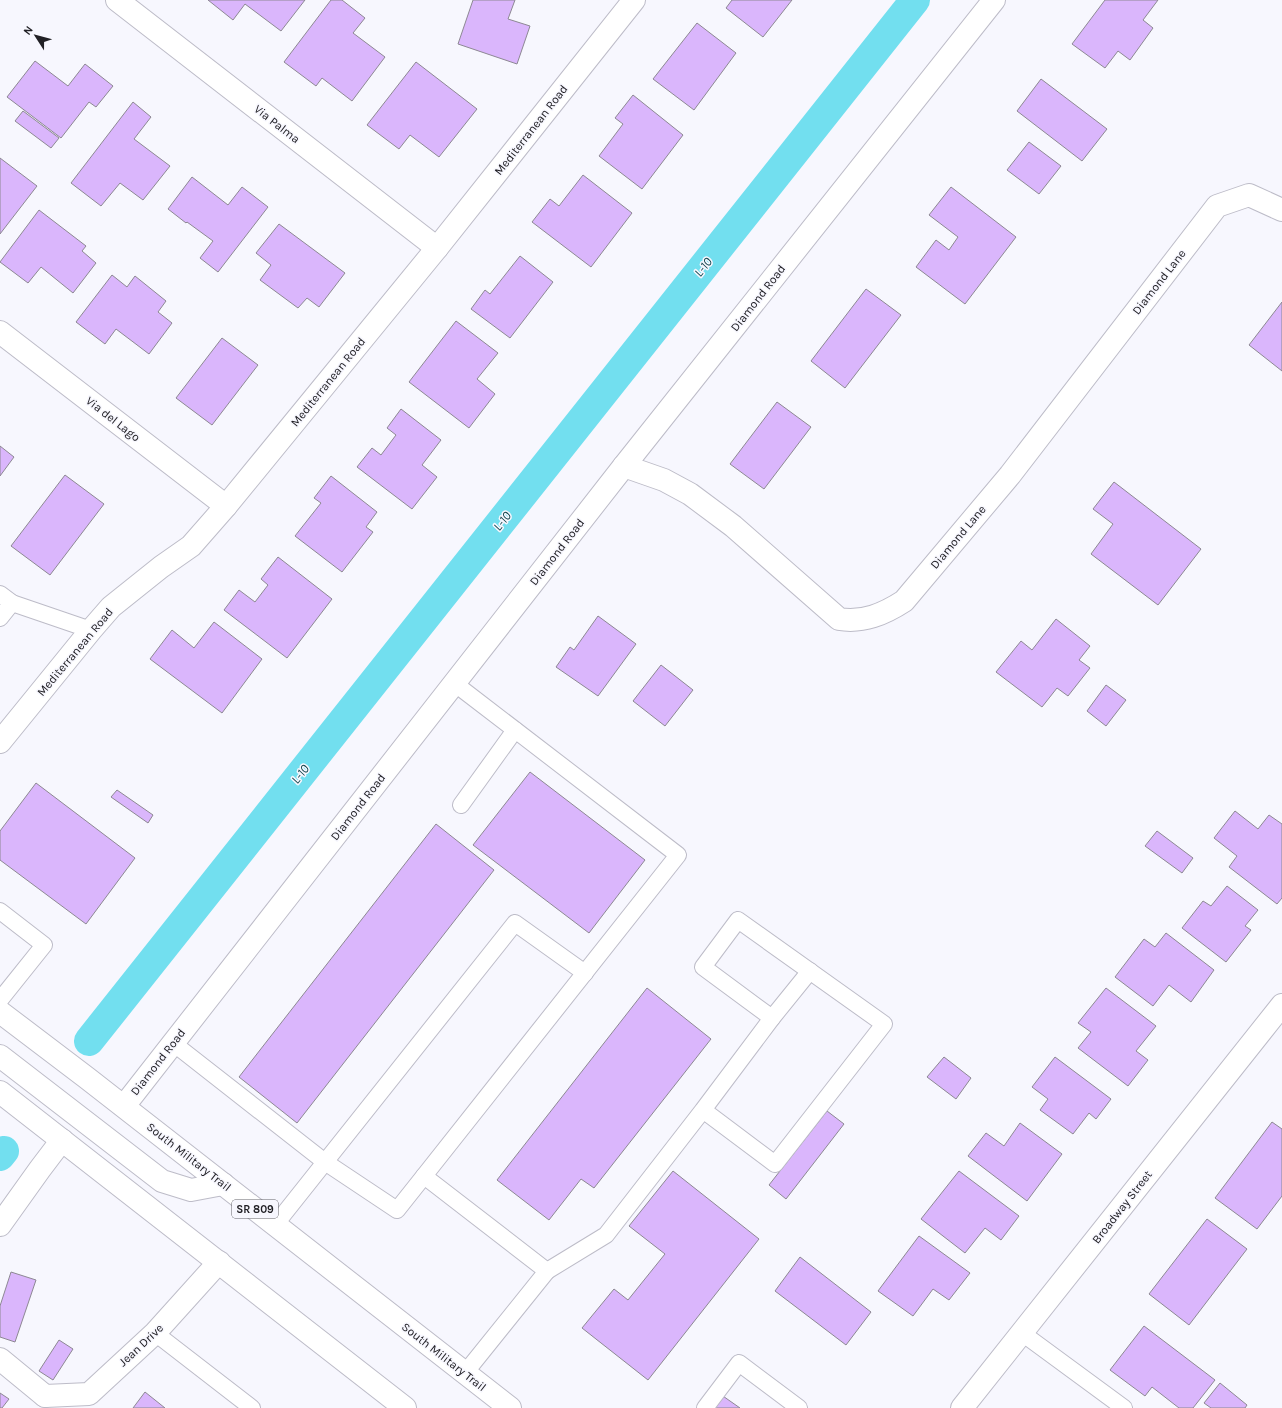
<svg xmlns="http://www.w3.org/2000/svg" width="1282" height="1408" font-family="Karla,sans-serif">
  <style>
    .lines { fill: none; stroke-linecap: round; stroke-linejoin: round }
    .canal { stroke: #72dfef; stroke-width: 30 }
    .building { fill: #dab6fc; stroke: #8d8893 }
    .lane-casing { stroke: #bdbcc8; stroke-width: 18 }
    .street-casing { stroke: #bdbcc8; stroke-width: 24 }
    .primary-casing { stroke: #bdbcc8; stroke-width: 24 }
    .lane { stroke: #fff; stroke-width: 16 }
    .street { stroke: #fff; stroke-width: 22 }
    .primary { stroke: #fff; stroke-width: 22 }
    .labels { text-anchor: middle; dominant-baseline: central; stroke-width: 3; stroke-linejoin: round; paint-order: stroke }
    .shield { fill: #f7f7fe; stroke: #616066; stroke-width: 1 }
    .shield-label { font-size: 11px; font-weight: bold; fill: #212025 }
    .street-label { font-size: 12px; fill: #212025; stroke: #f7f7fe }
    .water-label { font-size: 13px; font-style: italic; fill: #10434a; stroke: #f7f7fe }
  </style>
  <rect width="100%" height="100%" fill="#f7f7fe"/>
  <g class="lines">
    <g class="canal">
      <path d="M89 1041 915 0"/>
      <path d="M0 1156 4 1151"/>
    </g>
  </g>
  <g class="building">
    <path d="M208 0H305L281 31 245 4 233 20Z"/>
    <path d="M331 0H342L365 18 353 33 385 57 352 101 322 78 316 86 284 62Z"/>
    <path d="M473 0H515L508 19 530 26 517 64 458 44Z"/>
    <path d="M732 0H792L763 37 726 8Z"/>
    <path d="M1105 0H1158L1143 20 1153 28 1130 60 1118 51 1105 68 1072 44Z"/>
    <path d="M697 23 736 53 694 110 653 79Z"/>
    <path d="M35 61 68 86 85 64 113 86 96 107 89 102 61 138 7 97Z"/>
    <path d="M416 62 477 109 439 157 410 135 399 149 367 125Z"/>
    <path d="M1041 79 1107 129 1082 161 1017 111Z"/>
    <path d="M633 95 683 135 642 189 599 156 623 124 615 118Z"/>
    <path d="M133 102 151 117 134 139 170 166 143 200 120 183 101 206 71 183Z"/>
    <path d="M23 111 59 138 51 148 15 121Z"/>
    <path d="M1029 142 1061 166 1039 194 1007 170Z"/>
    <path d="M0 158 37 186 0 234Z"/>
    <path d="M583 175 632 213 591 267 532 222 550 199 559 206Z"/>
    <path d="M192 177 228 205 242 187 268 207 218 272 200 258 213 241 187 222 186 223 168 209Z"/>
    <path d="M951 187 1016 237 965 304 916 267 936 240 949 250 958 237 929 215Z"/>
    <path d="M39 210 86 246 82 251 96 263 73 293 41 267 28 283 0 262Z"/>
    <path d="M279 224 345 273 319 307 307 298 298 308 260 280 271 265 256 253Z"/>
    <path d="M520 256 553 282 510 338 471 309 485 290 490 294Z"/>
    <path d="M112 275 127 287 135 276 166 301 158 312 172 323 149 354 116 329 105 344 76 322Z"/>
    <path d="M866 289 901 315 845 388 811 361Z"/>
    <path d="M1282 302V371L1249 345Z"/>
    <path d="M456 321 498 353 477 379 495 394 469 428 409 382Z"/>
    <path d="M222 338 258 365 212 425 176 398Z"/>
    <path d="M777 402 811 427 764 489 730 464Z"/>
    <path d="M401 409 441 440 422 465 437 477 412 509 357 467 372 448 381 455 396 435 387 428Z"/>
    <path d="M0 446 14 457 0 476Z"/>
    <path d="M65 475 104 504 50 575 11 546Z"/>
    <path d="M331 476 377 512 366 527 373 532 342 572 295 536 321 503 314 498Z"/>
    <path d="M1114 482 1201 549 1158 605 1091 554 1113 524 1093 509Z"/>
    <path d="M278 557 332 599 287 658 224 610 239 590 255 602 268 585 261 579Z"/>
    <path d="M598 616 636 644 598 696 556 667 570 647 574 650Z"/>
    <path d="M1056 619 1090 646 1079 660 1090 668 1068 696 1057 688 1042 707 996 672 1021 641 1032 650Z"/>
    <path d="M214 622 262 659 222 713 150 659 172 630 194 648Z"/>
    <path d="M661 665 693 690 665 726 633 701Z"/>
    <path d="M1106 685 1126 700 1106 726 1087 711Z"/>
    <path d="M530 772 645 860 589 933 473 845Z"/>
    <path d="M36 783 135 858 86 924 0 860V831Z"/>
    <path d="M117 790 153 815 148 823 111 797Z"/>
    <path d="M1235 811 1258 829 1269 815 1282 824V898L1277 904 1229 867 1237 856 1214 838Z"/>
    <path d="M436 824 494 870 297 1123 239 1077Z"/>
    <path d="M1157 831 1193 858 1182 873 1145 846Z"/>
    <path d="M1227 886 1258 910 1245 926 1251 930 1226 962 1182 928 1203 901 1211 906Z"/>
    <path d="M1166 933 1214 970 1191 1002 1169 985 1153 1006 1115 977 1144 939 1155 947Z"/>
    <path d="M647 988 711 1039 594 1188 581 1179 549 1220 497 1180Z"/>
    <path d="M1106 988 1156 1026 1136 1051 1148 1060 1128 1086 1078 1048 1091 1032 1078 1023Z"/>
    <path d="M944 1057 971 1078 956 1099 927 1077Z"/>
    <path d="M1055 1057 1111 1099 1096 1119 1089 1113 1073 1134 1040 1110 1048 1099 1032 1087Z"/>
    <path d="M827 1111 844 1124 786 1199 769 1185Z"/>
    <path d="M1272 1122 1282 1129V1196L1257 1229 1215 1198Z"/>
    <path d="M1020 1123 1062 1154 1027 1201 968 1156 986 1133 1004 1146Z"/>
    <path d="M673 1171 759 1239 648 1380 582 1328 614 1289 628 1300 665 1254 629 1226Z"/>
    <path d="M959 1171 1019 1216 1001 1240 985 1228 965 1253 921 1219Z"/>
    <path d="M1207 1219 1247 1249 1189 1325 1149 1294Z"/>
    <path d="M919 1236 970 1273 949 1300 933 1289 913 1316 878 1291Z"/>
    <path d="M800 1257 871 1312 846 1345 775 1291Z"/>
    <path d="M11 1272 36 1280 15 1342 0 1337V1306Z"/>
    <path d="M1144 1326 1215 1380 1193 1408H1179L1152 1387 1145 1396 1110 1370Z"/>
    <path d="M59 1340 73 1349 53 1380 39 1371Z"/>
    <path d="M1220 1383 1247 1405 1245 1408H1211L1204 1403Z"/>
    <path d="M145 1392 165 1408H133Z"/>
    <path d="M0 1393 9 1399 2 1408H0Z"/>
    <path d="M720 1394 740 1408H710Z"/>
  </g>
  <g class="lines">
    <g class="lane-casing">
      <g id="lane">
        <path d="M0 594 12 603"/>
        <path d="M0 618 12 603 91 630"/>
        <path d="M454 683 678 855 424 1176 547 1271 465 1373"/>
        <path d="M461 805 515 730"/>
        <path d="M0 911 44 945 0 1000"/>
        <path d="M772 1018 810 971"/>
        <path d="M173 1043 325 1162 397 1210 424 1176"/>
        <path d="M275 1225 515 923 585 973"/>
        <path d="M547 1271 606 1235 703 1110 775 1164 884 1024 738 920 703 967 772 1018 703 1110"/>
        <path d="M155 1333 252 1408"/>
        <path d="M1022 1333 1124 1408"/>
        <path d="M705 1408 739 1363 799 1408"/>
      </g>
    </g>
    <g class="street-casing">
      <g id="street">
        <path d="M117 0 437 248"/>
        <path d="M0 332 226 506"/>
        <path d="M624 466 664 480 690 494 733 526 839 619C863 623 884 614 904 601L1010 475 1217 206 1249 195 1282 210"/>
        <path d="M0 742 91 630 111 607 161 567 191 546 226 506 437 248 634 0"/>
        <path d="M124 1106 624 466 994 0"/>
        <path d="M0 1225 40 1169 62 1140"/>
        <path d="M0 1359 45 1396"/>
        <path d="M45 1396 89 1394 155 1333 219 1262"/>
        <path d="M962 1408 1282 1005"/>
      </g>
    </g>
    <g class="primary-casing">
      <g id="primary">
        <path d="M0 1012 87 1078 510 1408"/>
        <path d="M0 1056 162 1181 191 1190 223 1184"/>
        <path d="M0 1092 405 1408"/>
      </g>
    </g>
    <use href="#lane" class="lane"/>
    <use href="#street" class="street"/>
    <use href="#primary" class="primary"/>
  </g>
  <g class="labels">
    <rect class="shield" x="232" y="1200" width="46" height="18" rx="3"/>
    <g class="shield-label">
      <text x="255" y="1209">SR 809</text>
    </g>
    <g class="street-label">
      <text transform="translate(277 124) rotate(38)">Via Palma</text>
      <text transform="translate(531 130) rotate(-52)">Mediterranean Road</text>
      <text transform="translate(1159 282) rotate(-52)">Diamond Lane</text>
      <text transform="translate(758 298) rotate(-52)">Diamond Road</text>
      <text transform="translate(328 382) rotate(-51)">Mediterranean Road</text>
      <text transform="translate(113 419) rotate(38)">Via del Lago</text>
      <text transform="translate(958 537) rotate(-50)">Diamond Lane</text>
      <text transform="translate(557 552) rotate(-52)">Diamond Road</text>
      <text transform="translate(75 652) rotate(-50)">Mediterranean Road</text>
      <text transform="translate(358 807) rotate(-52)">Diamond Road</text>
      <text transform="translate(158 1062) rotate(-52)">Diamond Road</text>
      <text transform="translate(189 1157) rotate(38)">South Military Trail</text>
      <text transform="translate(1122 1207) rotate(-52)">Broadway Street</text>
      <text transform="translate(141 1345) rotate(-43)">Jean Drive</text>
      <text transform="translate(444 1357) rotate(38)">South Military Trail</text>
    </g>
    <g class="water-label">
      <text transform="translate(703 267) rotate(-52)">L-10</text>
      <text transform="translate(502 521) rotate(-52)">L-10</text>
      <text transform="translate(300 774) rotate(-52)">L-10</text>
    </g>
  </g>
  <g transform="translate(36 36) rotate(306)" stroke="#f7f7fe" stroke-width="3" paint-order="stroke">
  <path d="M0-3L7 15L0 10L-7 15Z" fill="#212025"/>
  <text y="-6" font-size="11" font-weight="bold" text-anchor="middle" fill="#212025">N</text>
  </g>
</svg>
